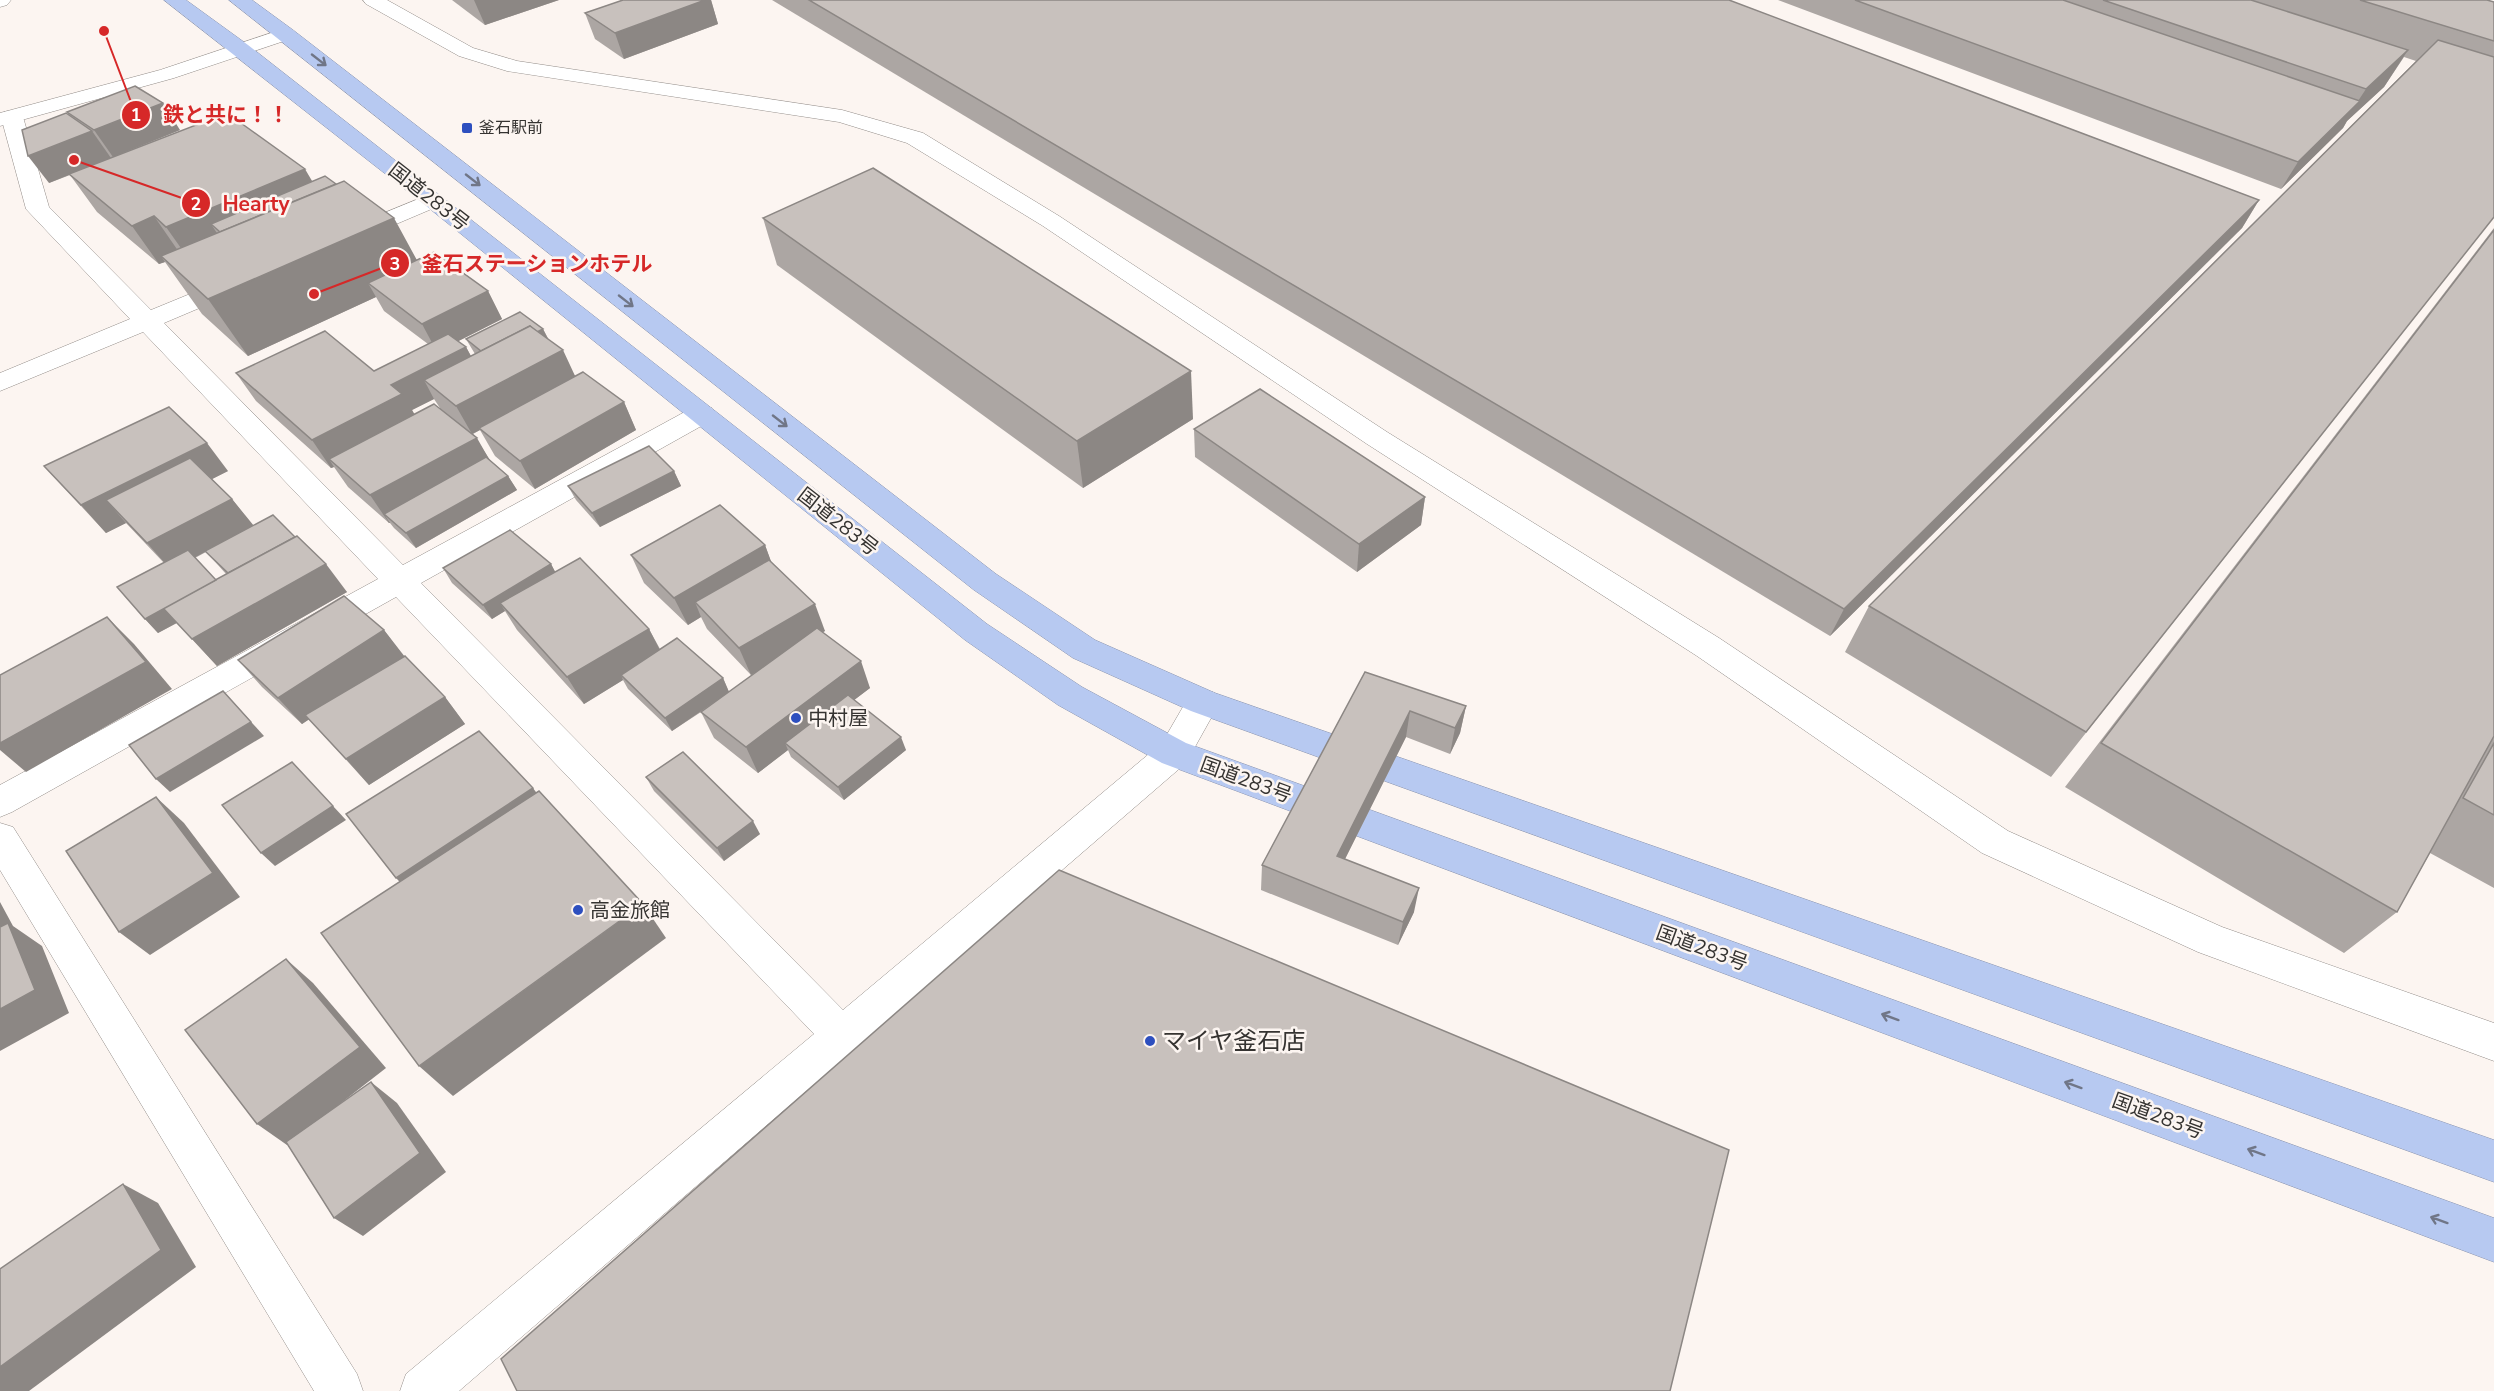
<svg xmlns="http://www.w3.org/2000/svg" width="2494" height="1391" font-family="'Nunito Sans','Noto Sans JP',sans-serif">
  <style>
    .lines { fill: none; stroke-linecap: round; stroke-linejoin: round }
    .lane-casing { stroke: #928c88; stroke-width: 1 }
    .street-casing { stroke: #928c88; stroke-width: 1 }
    .secondary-casing { stroke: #928c88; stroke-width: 1 }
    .highway-casing { stroke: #8a94ae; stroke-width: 1 }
    .lane { fill: #fff; fill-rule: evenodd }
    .street { fill: #fff; fill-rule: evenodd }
    .secondary { fill: #fff; fill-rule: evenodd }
    .highway { fill: #b7c9f1; fill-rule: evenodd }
    .wall { fill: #aca6a3; fill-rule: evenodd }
    .shaded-wall { fill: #8c8784 }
    .building { fill: #c8c1bd; stroke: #8c8784; stroke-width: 1.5 }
    .oneway { stroke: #707687 }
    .poi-dot { fill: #2d4fbf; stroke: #fcf5f1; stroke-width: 2 }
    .labels { text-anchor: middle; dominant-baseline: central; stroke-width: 5; stroke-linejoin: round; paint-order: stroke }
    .far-poi-label { font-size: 16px; fill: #353331; stroke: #fcf5f1; text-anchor: start }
    .street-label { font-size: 20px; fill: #353331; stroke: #fcf5f1 }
    .poi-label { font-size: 20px; fill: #353331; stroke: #fcf5f1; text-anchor: start }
    .near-poi-label { font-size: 24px; fill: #353331; stroke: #fcf5f1; text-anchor: start }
    .leader { fill: none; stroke: #d62828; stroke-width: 2 }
    .callout-dot { fill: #d62828; stroke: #fcf5f1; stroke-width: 2 }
    .mark-label { font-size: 18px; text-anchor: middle; font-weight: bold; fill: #fff }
    .callout-label { font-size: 21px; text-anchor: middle; font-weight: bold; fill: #d62828; stroke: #fcf5f1; stroke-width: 5; stroke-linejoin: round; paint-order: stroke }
  </style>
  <rect width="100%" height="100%" fill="#fcf5f1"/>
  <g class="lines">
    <g class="lane-casing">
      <g id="lane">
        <path d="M0 0H11L7 5 0 7Z"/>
        <path d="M363 0H387L473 48 517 61 842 110 923 133 1059 216 1387 432 1719 638 2008 831 2222 927 2494 1023V1061L2198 952 1982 853 1697 656 1367 444 1043 226 907 143 839 122 507 71 459 56 366 4Z"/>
      </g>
    </g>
    <g class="street-casing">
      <g id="street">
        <path d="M12 111 20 112 23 117 49 207 151 310 224 280 233 278 242 280 245 285 242 290 164 323 403 565 692 408 702 405 712 408 716 414 712 420 421 583 843 1010 1162 743 1191 693 1203 689 1215 693 1220 702 1186 763 459 1391H400L406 1374 814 1034 396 597 12 812 0 817V785L378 579 143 332 0 391V373L130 319 26 209 1 117 4 112Z"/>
        <path d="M433 193 441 195 445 200 441 205 361 239 353 241 345 239 341 234 345 229Z"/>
        <path d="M0 823 13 827 357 1374 363 1391H314L0 870Z"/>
      </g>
    </g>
    <g class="secondary-casing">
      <path id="secondary" d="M286 28 293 30 296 34 293 38 174 78 0 126V113L160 70Z"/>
    </g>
    <g class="highway-casing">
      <g id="highway">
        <path d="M164 0H186L248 45 987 624 1082 687 1186 743 2494 1218V1262L1162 763 1058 705 965 640 425 205Z"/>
        <path d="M229 0H252L293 30 996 574 1095 640 1215 693 2494 1140V1182L1191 711 1073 658 974 590Z"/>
      </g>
    </g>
    <use href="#lane" class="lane"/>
    <use href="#street" class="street"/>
    <use href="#secondary" class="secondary"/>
    <use href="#highway" class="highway"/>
  </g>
  <g class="wall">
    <path d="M452 0H559L485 25Z"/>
    <path d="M623 0H711L718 24 624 59 595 39 585 13Z"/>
    <path d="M772 0H1729L2259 200 2242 228 1830 636Z"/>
    <path d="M1778 0H2487L2494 2V217L2051 777 1845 652 1869 606 2416 61 2404 57 2384 87 2347 121 2343 128 2281 189Z"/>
    <path d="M67 112 180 130 131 150 312 182 417 260 488 291 502 319 458 341 466 347 471 356 475 354 466 339 543 329 549 340 575 376 624 402 636 430 535 489 495 456 480 430 473 434 490 460 508 476 517 490 416 548 394 528 390 523H389L348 487 334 467 331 468 256 401 236 373 374 371 428 344 384 311 376 297 248 356 202 314 165 262 159 264 97 212 70 175 49 183 69 115ZM434 399 440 408 414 414 412 410Z"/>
    <path d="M763 218 1193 419 1083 488 777 265Z"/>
    <path d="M2494 228V888L2430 853 2397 912 2344 953 2065 787Z"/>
    <path d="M1194 429 1425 497 1421 525 1357 572 1195 457Z"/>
    <path d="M44 466 228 471 212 479 232 499 253 526 347 592 217 666 177 623 158 633 145 619 164 563 126 523 106 533ZM206 552 218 565 226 574 216 580 195 558Z"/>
    <path d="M674 471 681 486 600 527 576 500 568 486Z"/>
    <path d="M765 545 771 562 825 631 822 632 870 688 854 700 906 750 844 800 791 757 788 750 758 773 714 738 701 712 672 731 628 689 623 680 584 704 517 630 505 611 492 619 452 583 443 568 551 564 555 572 649 629 660 649 723 678 729 692 757 672 751 675 707 629 701 617 688 625 644 583 631 555Z"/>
    <path d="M384 630 404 657 445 697 465 724 369 785 309 719 302 724 262 687 238 660Z"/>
    <path d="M1365 672 1466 706 1460 733 1450 754 1406 737 1345 859 1414 912 1398 945 1261 890 1262 865Z"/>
    <path d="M646 777 760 834 724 861 654 791Z"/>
  </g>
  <g class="shaded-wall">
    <path d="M474 0H559L485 25Z"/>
    <path d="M705 0H711L718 24 624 59 615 33Z"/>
    <path d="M2408 50 2384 87 2347 121 2343 128 2281 189 2298 162 2354 107 2366 89Z"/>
    <path d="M163 103 180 130 113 157 94 130Z"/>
    <path d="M92 131 111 158 49 183 28 156Z"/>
    <path d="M305 169 325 203 211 224 228 250 193 265 166 227Z"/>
    <path d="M2259 200 2242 228 1830 636 1844 609Z"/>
    <path d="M154 216 181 255 161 256 165 262 159 264 132 226Z"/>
    <path d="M394 218 425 275 368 283 376 297 248 356 208 299Z"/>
    <path d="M488 291 502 319 437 352 422 324Z"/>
    <path d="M543 329 550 343 489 357Z"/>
    <path d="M466 347 481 375 424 380 434 399 412 410 419 422 329 459 334 467 331 468 312 440 391 385Z"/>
    <path d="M563 350 576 378 479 428 480 430 472 434 456 406Z"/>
    <path d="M1191 371 1193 419 1083 488 1077 441Z"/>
    <path d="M624 402 636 430 535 489 520 461Z"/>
    <path d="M477 438 493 466 384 514 390 523H389L370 495Z"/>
    <path d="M207 443 228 471 127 522 106 500 126 523 106 533 81 505Z"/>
    <path d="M674 471 681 486 600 527 592 513Z"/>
    <path d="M508 476 517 490 416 548 406 533Z"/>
    <path d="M1425 497 1421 525 1357 572 1359 544Z"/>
    <path d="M232 499 254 526 171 570 147 543Z"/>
    <path d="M765 545 775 572 695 602 701 617 688 625 674 598Z"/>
    <path d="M326 564 347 592 217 666 192 639Z"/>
    <path d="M551 564 559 579 500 603 505 611 492 619 483 605Z"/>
    <path d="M216 580 228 595 158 633 145 619Z"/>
    <path d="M815 604 825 631 751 675 739 648Z"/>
    <path d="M107 617 134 644 172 689 26 772 0 750V743Z"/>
    <path d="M649 629 663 656 621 675 623 680 584 704 567 677Z"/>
    <path d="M384 630 405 657 302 724 278 698Z"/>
    <path d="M861 661 870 688 791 748 785 743 788 750 758 773 746 747Z"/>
    <path d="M723 678 729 692 672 731 665 718Z"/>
    <path d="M223 691 264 736 170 792 156 779Z"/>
    <path d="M445 697 465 724 369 785 346 759Z"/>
    <path d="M1466 706 1460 733 1450 754 1455 728Z"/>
    <path d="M1410 711 1406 737 1334 881 1337 856Z"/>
    <path d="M901 737 906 750 844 800 838 787Z"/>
    <path d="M292 762 346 820 275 866 261 853Z"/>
    <path d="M533 788 552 814 419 902 396 878Z"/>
    <path d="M156 797 184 823 240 897 150 955 119 932Z"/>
    <path d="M753 821 760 834 724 861 717 848Z"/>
    <path d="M1419 888 1414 912 1398 945 1403 922Z"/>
    <path d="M0 902 13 926 42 946 69 1013 0 1051Z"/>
    <path d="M643 904 666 938 453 1096 419 1066Z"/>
    <path d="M286 959 313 983 386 1068 287 1145 257 1124Z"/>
    <path d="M371 1082 397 1103 446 1172 363 1236 334 1218Z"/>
    <path d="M123 1184 158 1203 196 1267 29 1391H0V1367Z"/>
  </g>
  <g class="building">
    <path d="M623 0H705L615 33 585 13Z"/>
    <path d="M809 0H1729L2259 200 1844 609Z"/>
    <path d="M1855 0H2063L2360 101 2298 162Z"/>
    <path d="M2103 0H2251L2408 50 2366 89Z"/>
    <path d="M2360 0H2487L2494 2V41Z"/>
    <path d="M2438 40 2494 57V217L2086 732 1869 606Z"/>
    <path d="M135 86 163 103 94 130 67 112Z"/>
    <path d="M66 113 92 131 28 156 22 130Z"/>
    <path d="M227 113 305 169 166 227 154 216 132 226 69 174Z"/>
    <path d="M873 168 1191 371 1077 441 763 218Z"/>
    <path d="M325 176 336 184 220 232 211 224Z"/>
    <path d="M344 181 394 218 208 299 161 256Z"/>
    <path d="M2494 230V736L2397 912 2101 743Z"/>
    <path d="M434 252 488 291 422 324 368 283Z"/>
    <path d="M520 312 543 329 537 332 530 326 481 351 466 339Z"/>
    <path d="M530 326 563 350 456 406 424 380Z"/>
    <path d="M325 331 374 371 448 334 466 347 391 385 402 394 312 440 236 373Z"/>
    <path d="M583 372 624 402 520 461 479 428Z"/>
    <path d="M1260 389 1425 497 1359 544 1194 429Z"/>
    <path d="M434 404 477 438 370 495 329 459Z"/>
    <path d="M169 407 207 443 81 505 44 466Z"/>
    <path d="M649 446 674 471 592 513 568 486Z"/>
    <path d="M486 457 508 476 406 533 384 514Z"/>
    <path d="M190 458 232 499 147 543 106 500Z"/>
    <path d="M720 505 765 545 674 598 631 555Z"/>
    <path d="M273 515 295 537 228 573 205 551Z"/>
    <path d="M510 530 551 564 483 605 443 568Z"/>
    <path d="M297 536 326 564 192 639 163 608Z"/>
    <path d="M188 550 216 580 145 619 117 587Z"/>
    <path d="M580 558 649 629 567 677 500 603Z"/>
    <path d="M769 560 815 604 739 648 695 602Z"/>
    <path d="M344 596 384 630 278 698 238 660Z"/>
    <path d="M107 617 146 662 0 743V675Z"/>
    <path d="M817 628 861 661 746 747 701 712Z"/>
    <path d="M677 638 723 678 665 718 621 675Z"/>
    <path d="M405 656 445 697 346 759 305 715Z"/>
    <path d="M1365 672 1466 706 1455 728 1410 711 1337 856 1419 888 1403 922 1262 865Z"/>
    <path d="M223 691 251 722 156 779 129 745Z"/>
    <path d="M848 695 901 737 838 787 785 743Z"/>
    <path d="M479 731 533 788 396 878 346 814Z"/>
    <path d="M2494 743V815L2463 798Z"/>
    <path d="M683 752 753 821 717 848 646 777Z"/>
    <path d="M292 762 333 806 261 853 222 805Z"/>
    <path d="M539 791 643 904 419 1066 321 933Z"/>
    <path d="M156 797 213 873 119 932 66 851Z"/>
    <path d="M1059 870 1729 1150 1670 1391H517L501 1359Z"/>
    <path d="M8 923 35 990 0 1009V927Z"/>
    <path d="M286 959 360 1047 257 1124 185 1030Z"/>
    <path d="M371 1082 420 1153 334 1218 286 1142Z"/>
    <path d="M123 1184 161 1250 0 1367V1269Z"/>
  </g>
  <defs><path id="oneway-shaft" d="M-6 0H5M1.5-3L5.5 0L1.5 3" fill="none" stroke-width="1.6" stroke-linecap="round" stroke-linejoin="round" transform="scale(1.5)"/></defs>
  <g class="oneway">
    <use href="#oneway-shaft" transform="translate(319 60) rotate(38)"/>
    <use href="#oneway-shaft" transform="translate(473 180) rotate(38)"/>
    <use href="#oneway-shaft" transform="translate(626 301) rotate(38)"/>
    <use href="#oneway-shaft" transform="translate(780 421) rotate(38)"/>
    <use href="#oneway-shaft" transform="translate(1890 1017) rotate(-160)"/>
    <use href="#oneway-shaft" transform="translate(2073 1085) rotate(-160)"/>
    <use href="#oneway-shaft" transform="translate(2256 1152) rotate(-160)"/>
    <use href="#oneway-shaft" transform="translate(2439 1220) rotate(-160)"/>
  </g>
  <g class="poi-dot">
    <rect x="461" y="122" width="12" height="12" rx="3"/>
    <circle cx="796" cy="718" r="6"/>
    <circle cx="578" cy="910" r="6"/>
    <circle cx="1150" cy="1041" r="6"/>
  </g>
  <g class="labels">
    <g class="far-poi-label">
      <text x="479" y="128">釜石駅前</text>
    </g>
    <g class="street-label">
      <text transform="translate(429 197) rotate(38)">国道283号</text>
      <text transform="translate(838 522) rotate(38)">国道283号</text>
      <text transform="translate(1246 780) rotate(20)">国道283号</text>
      <text transform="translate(1702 948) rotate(20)">国道283号</text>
      <text transform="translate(2158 1116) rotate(20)">国道283号</text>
    </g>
    <g class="poi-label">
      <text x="808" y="718">中村屋</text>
      <text x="590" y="910">高金旅館</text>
    </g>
    <g class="near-poi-label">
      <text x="1162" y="1041">マイヤ釜石店</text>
    </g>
  </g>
  <path class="leader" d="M104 31L136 115M74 160L196 203M314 294L395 263"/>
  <g class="callout-dot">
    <circle cx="104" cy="31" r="6"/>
    <circle cx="74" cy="160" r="6"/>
    <circle cx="314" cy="294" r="6"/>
    <circle cx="136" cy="115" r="15"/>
    <circle cx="196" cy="203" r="15"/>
    <circle cx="395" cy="263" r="15"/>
  </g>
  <g class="mark-label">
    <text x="136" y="121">1</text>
    <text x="196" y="210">2</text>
    <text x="395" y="270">3</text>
  </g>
  <g class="callout-label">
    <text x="226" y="122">鉄と共に！！</text>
    <text x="256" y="211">Hearty</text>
    <text x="537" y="271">釜石ステーションホテル</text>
  </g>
</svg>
